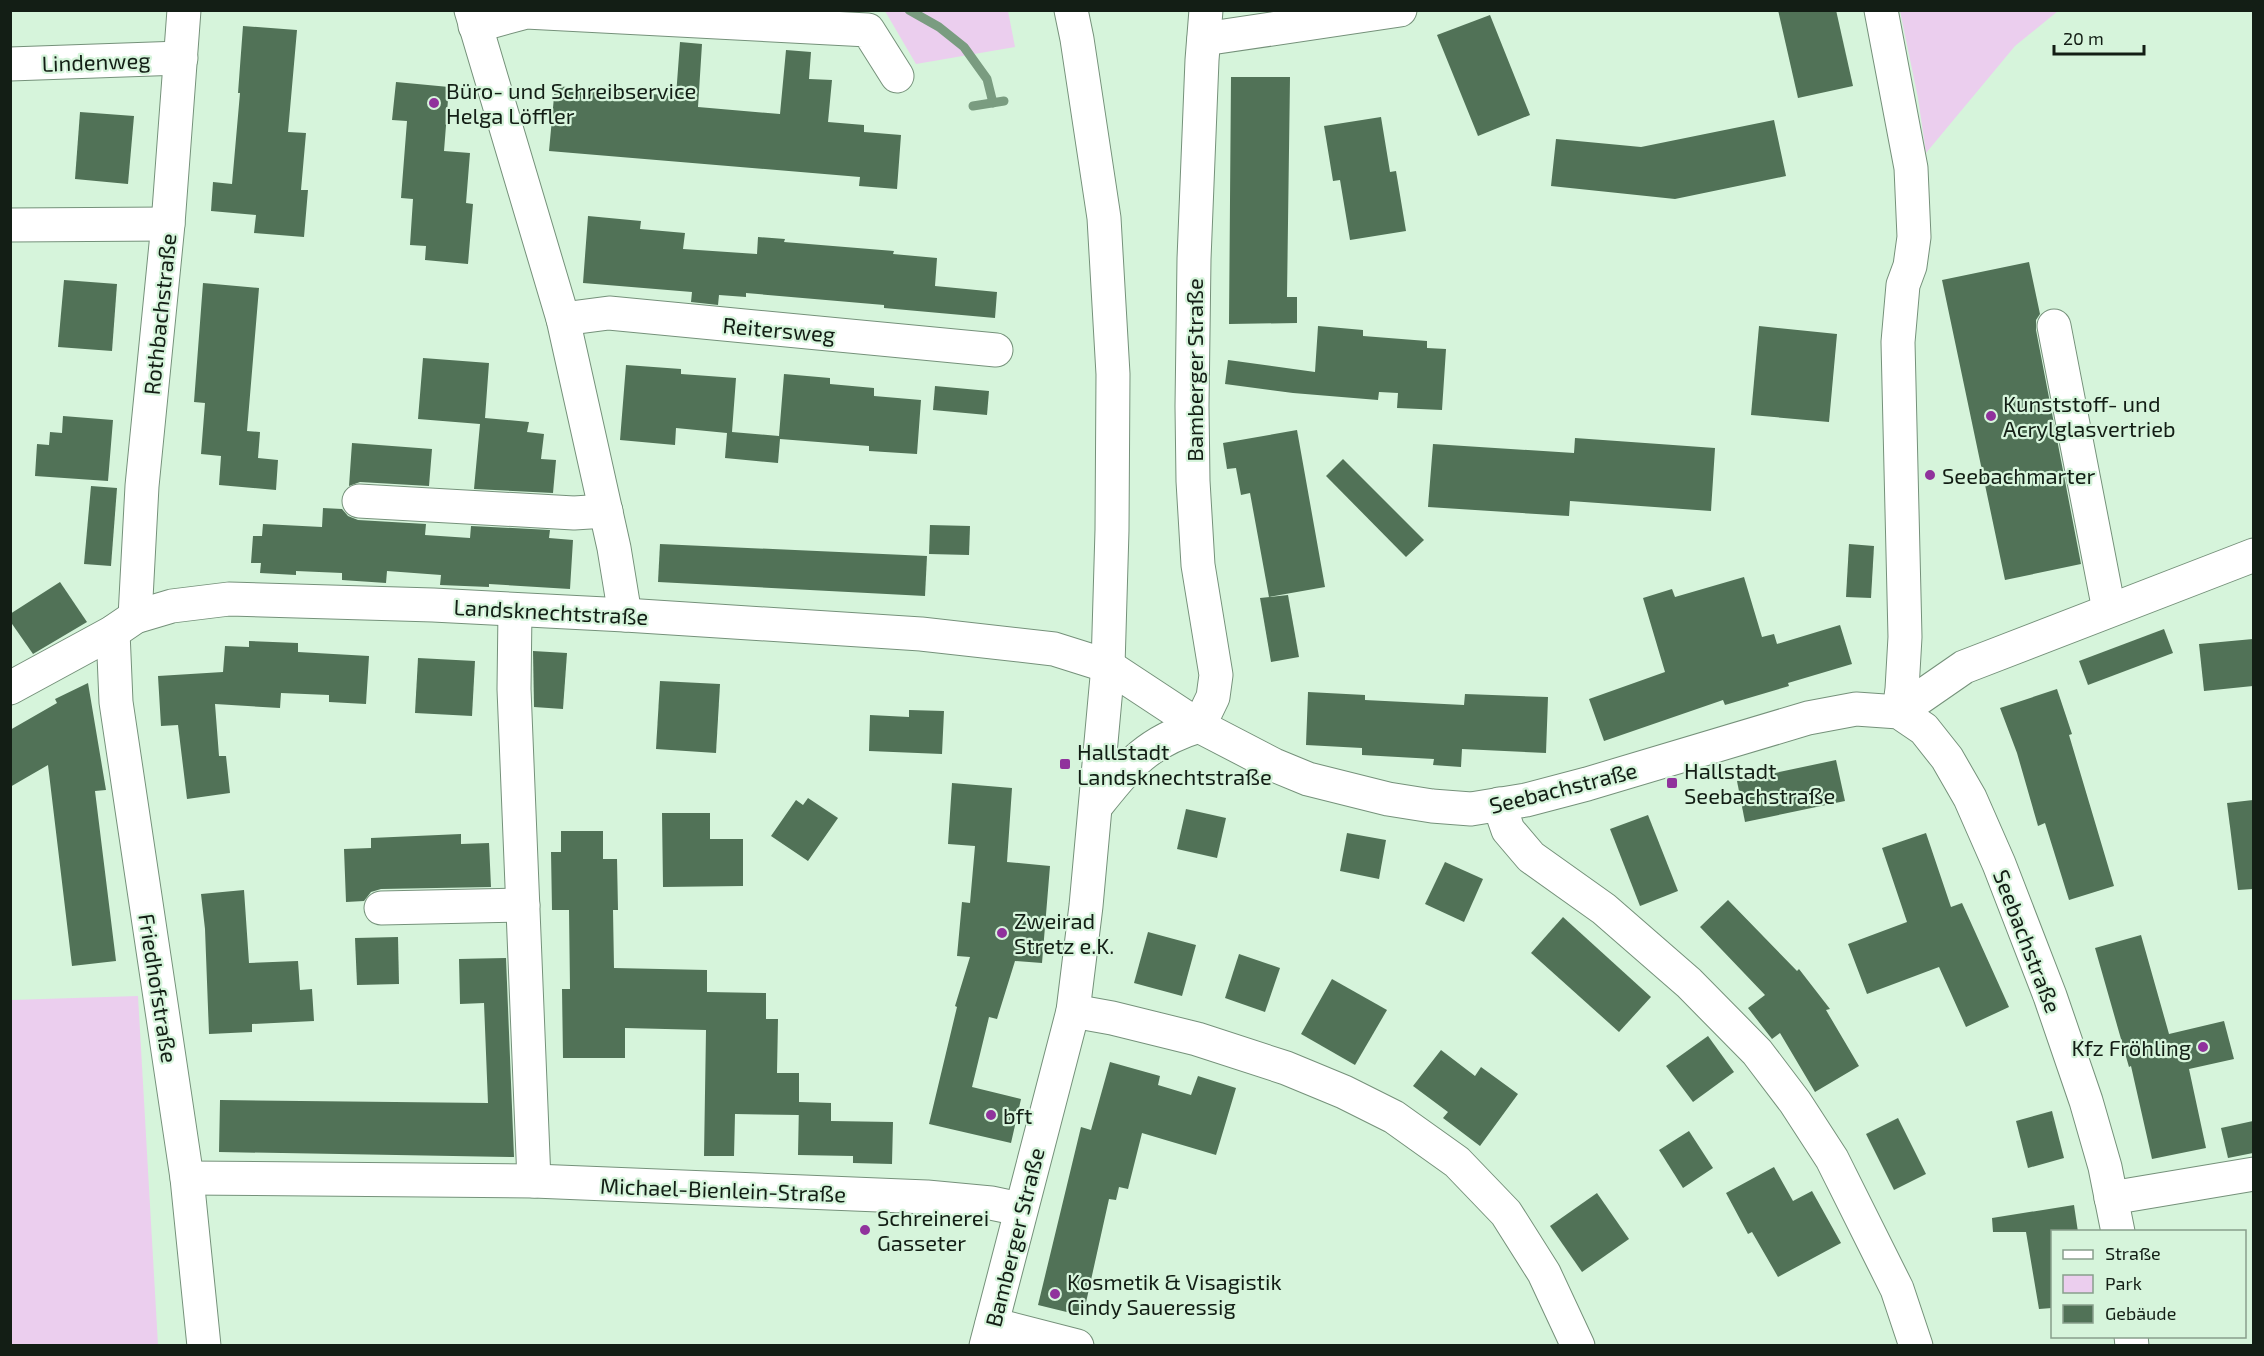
<svg xmlns="http://www.w3.org/2000/svg" width="2264" height="1356" font-family="'Exo 2',sans-serif">
  <style>
    .green { fill: #ebceee }
    .lines { fill: none; stroke-linecap: round; stroke-linejoin: round }
    .stream { stroke: #7a9c80; stroke-width: 9 }
    .building { fill: #517257 }
    .minor-casing { stroke: #75917a; stroke-width: 35 }
    .major-casing { stroke: #75917a; stroke-width: 35 }
    .minor { stroke: #fff; stroke-width: 33 }
    .major { stroke: #fff; stroke-width: 33 }
    .poi-dot { fill: #90329c; stroke: #d6f4db; stroke-width: 2 }
    .labels { text-anchor: middle; dominant-baseline: central; stroke-width: 4.5; stroke-linejoin: round; paint-order: stroke }
    .street-label { font-size: 22px; fill: #131e15; stroke: #d6f4db }
    .poi-label { font-size: 22px; fill: #131e15; stroke: #d6f4db; text-anchor: start }
  </style>
  <rect width="100%" height="100%" fill="#d6f4db"/>
  <g class="green">
    <path d="M885 11H1008L1015 47 916 64Z"/>
    <path d="M1900 11V10L2058 11 2015 46 1926 153 1918 98Z"/>
    <path d="M138 996 158 1345H11V1000Z"/>
  </g>
  <g class="lines">
    <g class="stream">
      <path d="M909 10 939 27 964 47 987 79 993 103"/>
      <path d="M973 106 1004 101"/>
    </g>
  </g>
  <g class="building">
    <path d="M1778 10H1836L1853 86 1798 98Z"/>
    <path d="M1490 15 1530 115 1478 136 1437 35Z"/>
    <path d="M243 26 297 30 288 132 306 133 301 190H308L304 237 254 233 256 215 211 211 213 182 232 184 240 93H238Z"/>
    <path d="M680 42 702 44 698 107 780 114 786 50 811 52 809 79 832 80 828 122 864 125V132L901 135 897 189 859 186 860 177 549 151 555 86 676 96Z"/>
    <path d="M1231 77H1290L1287 297H1297V323L1229 324Z"/>
    <path d="M396 82 449 87 444 151 470 153 466 203 473 204 468 264 425 260 426 246 410 245 413 199 401 198 407 121 392 120Z"/>
    <path d="M80 112 134 116 128 184 75 179Z"/>
    <path d="M1381 117 1390 172 1396 171 1406 231 1350 240 1340 180 1333 181 1324 126Z"/>
    <path d="M1774 120 1786 176 1675 199 1551 186 1556 139 1641 147Z"/>
    <path d="M588 216 641 221 640 229 685 233 683 249 757 254 758 237 785 239 784 242 894 251 893 254 937 258 935 286 997 292 995 318 884 308V305L746 293V297L719 295 718 305 691 302 692 292 583 283Z"/>
    <path d="M2029 262 2040 314 2036 320V330L2081 564 2005 580 1942 280Z"/>
    <path d="M64 280 117 284 112 351 58 347Z"/>
    <path d="M203 283 259 288 247 431 260 432 258 458 278 460 276 490 219 485 221 456 201 454 205 403 194 402Z"/>
    <path d="M1318 326 1363 330V336L1427 341V348L1446 349 1442 410 1397 408 1398 393 1379 392 1378 400 1293 393 1225 384 1228 360 1315 372Z"/>
    <path d="M1759 326 1837 334 1829 422 1751 415Z"/>
    <path d="M423 358 489 363 485 418 529 422 527 432 544 434 541 459 556 460 553 493 474 489 480 424 418 419Z"/>
    <path d="M626 365 681 369V374L736 378 732 432 779 436 784 374 830 378V384L874 388V396L921 400 917 454 869 451V446L780 439 778 463 725 458 727 433 676 428 675 445 620 440Z"/>
    <path d="M935 386 989 391 987 415 933 410Z"/>
    <path d="M63 416 113 420 108 481 35 476 37 444 49 445 50 432 62 433Z"/>
    <path d="M1297 430 1325 587 1269 597 1250 493 1241 495 1236 468 1227 469 1223 443Z"/>
    <path d="M1575 438 1715 448 1711 511 1570 501 1569 516 1428 507 1433 444 1574 453Z"/>
    <path d="M352 443 432 449 429 486 360 482 349 486Z"/>
    <path d="M1343 459 1424 540 1406 557 1326 476Z"/>
    <path d="M91 486 117 488 111 566 84 564Z"/>
    <path d="M323 508 342 509 348 516 358 520 426 524 425 535 470 538 471 526 550 530 549 538 573 540 570 589 489 584V587L440 585 441 575 387 571 386 583 342 580V573L296 571V575L260 573 261 563H251L253 536H262L263 524 322 527Z"/>
    <path d="M930 525 970 526 969 555 929 554Z"/>
    <path d="M660 544 927 556 925 596 658 582Z"/>
    <path d="M1849 544 1874 546 1871 598 1846 597Z"/>
    <path d="M1744 577 1762 637 1774 634 1777 644 1840 625 1852 664 1788 683 1789 686 1725 705 1723 700 1604 741 1589 699 1665 672 1643 598 1672 589 1675 597Z"/>
    <path d="M60 582 87 622 33 654 10 621V614Z"/>
    <path d="M1288 595 1299 657 1271 662 1260 598Z"/>
    <path d="M2164 629 2173 653 2088 685 2079 661Z"/>
    <path d="M2253 639V686L2204 691 2199 644Z"/>
    <path d="M249 641 298 643V652L369 656 366 704 329 702V695L281 693 280 708 215 704 219 756H226L230 793 187 799 178 725 161 726 158 676 223 672 225 646 249 647Z"/>
    <path d="M533 651 567 653 563 709 534 707Z"/>
    <path d="M418 658 475 661 472 716 415 713Z"/>
    <path d="M660 681 720 684 716 753 656 749Z"/>
    <path d="M88 683 106 790 95 791 116 961 72 966 48 765 10 787V730L57 703 55 699Z"/>
    <path d="M2057 689 2072 734 2069 735 2114 886 2069 900 2045 823 2038 826 2017 753 2000 708Z"/>
    <path d="M1308 692 1365 695V700L1464 705 1465 694 1548 697 1546 753 1462 749 1461 767 1433 765 1434 759 1362 755V748L1306 745Z"/>
    <path d="M909 710 944 711 942 754 869 751 870 715 909 717Z"/>
    <path d="M1836 760 1845 801 1745 822 1737 781Z"/>
    <path d="M952 783 1012 788 1007 862 1050 866 1042 963 1015 961 997 1019 989 1017 972 1087 1021 1099 1011 1143 929 1124 957 1007 955 1006 970 957 957 956 962 902 970 903 975 846 948 844Z"/>
    <path d="M808 798 838 818 808 861 771 836 796 800 803 805Z"/>
    <path d="M2253 800V889L2238 890 2227 803Z"/>
    <path d="M1186 809 1226 818 1217 858 1177 849Z"/>
    <path d="M662 813H710V839H743V886L663 887Z"/>
    <path d="M1648 815 1678 891 1640 906 1610 829Z"/>
    <path d="M561 831H603V859H617L618 910H613L614 968 707 970V992L766 993V1019H778L777 1073H799V1115L735 1114 734 1156H704L706 1030 625 1028V1058H563L562 989H570L569 910H552L551 852H561Z"/>
    <path d="M1347 833 1386 840 1379 879 1340 871Z"/>
    <path d="M1926 833 1951 907 1962 903 2009 1007 1966 1027 1939 967 1867 994 1848 944 1907 922 1882 848Z"/>
    <path d="M461 834V844L489 843 491 887 381 889 371 892 364 901 346 902 344 849 371 848V838Z"/>
    <path d="M1445 862 1483 879 1464 922 1425 904Z"/>
    <path d="M244 890 249 963 298 961 300 990 312 989 314 1021 252 1024V1032L209 1034 205 929 201 894Z"/>
    <path d="M1728 900 1797 971 1799 969 1830 1009 1826 1010 1859 1066 1815 1092 1780 1033 1772 1039 1748 1008 1765 995 1700 927Z"/>
    <path d="M1563 917 1651 997 1619 1032 1531 953Z"/>
    <path d="M1148 932 1196 945 1182 996 1134 983Z"/>
    <path d="M2141 935 2169 1034 2224 1021 2234 1059 2189 1069 2206 1148 2152 1159 2131 1066 2129 1067 2095 948Z"/>
    <path d="M398 937 399 984 357 985 355 938Z"/>
    <path d="M1239 954 1280 968 1265 1012 1225 998Z"/>
    <path d="M506 958 514 1157 219 1152 220 1100 488 1103 484 1003 460 1004 459 959Z"/>
    <path d="M1332 979 1387 1010 1355 1065 1301 1034Z"/>
    <path d="M1708 1036 1734 1072 1693 1102 1666 1066Z"/>
    <path d="M1441 1050 1475 1076 1481 1067 1518 1094 1480 1146 1443 1118 1448 1112 1413 1086Z"/>
    <path d="M1110 1062 1160 1076 1158 1085 1191 1095 1198 1076 1236 1088 1216 1155 1142 1133 1128 1189 1119 1187 1116 1200 1109 1199 1083 1316 1038 1305 1081 1127 1091 1130Z"/>
    <path d="M799 1102 831 1103V1121L893 1122 892 1164 853 1163V1156L798 1155Z"/>
    <path d="M2052 1111 2064 1158 2028 1168 2016 1121Z"/>
    <path d="M1898 1118 1926 1174 1894 1190 1866 1134Z"/>
    <path d="M2253 1121V1153L2228 1158 2221 1128Z"/>
    <path d="M1689 1131 1713 1168 1683 1188 1659 1150Z"/>
    <path d="M1774 1167 1793 1201 1812 1191 1841 1243 1778 1277 1752 1232 1748 1234 1726 1193Z"/>
    <path d="M1597 1193 1629 1239 1582 1272 1550 1226Z"/>
    <path d="M2074 1205 2078 1232H2052V1308L2039 1309 2026 1232H1993L1992 1218Z"/>
  </g>
  <g class="lines">
    <g class="minor-casing">
      <g id="minor">
        <path d="M471 10 563 319 614 548 625 615"/>
        <path d="M1881 10 1911 168 1914 237 1910 266 1903 285 1898 342 1905 637 1902 689 1899 712"/>
        <path d="M475 26 526 12 868 30 897 76"/>
        <path d="M1204 39 1400 10"/>
        <path d="M10 64 181 58"/>
        <path d="M10 225 168 224"/>
        <path d="M563 319 609 313 996 350"/>
        <path d="M2054 326 2109 610"/>
        <path d="M359 501 574 513 606 511"/>
        <path d="M515 610 514 689 534 1181"/>
        <path d="M135 617 142 486 168 224 184 10"/>
        <path d="M113 632 116 702 187 1178 204 1346"/>
        <path d="M10 688 113 632 135 617 172 606 229 599 433 605 625 615 921 634 1054 649 1108 666 1199 726 1274 765 1308 779 1388 799 1432 806 1471 809 1526 800 1587 784 1808 718 1856 709 1899 712 1924 729 1947 758 1970 798 1999 864 2050 996 2086 1101 2105 1167 2118 1232"/>
        <path d="M1899 712 1964 667 2254 555"/>
        <path d="M1199 726 1213 697 1216 675 1198 565 1193 481 1192 406 1194 259 1202 60 1206 10"/>
        <path d="M1499 804 1508 830 1531 857 1604 909 1689 983 1757 1052 1795 1102 1832 1159 1897 1289 1916 1346"/>
        <path d="M1096 806C1129 765 1147 742 1199 726"/>
        <path d="M381 908 523 905"/>
        <path d="M1073 1011 1112 1018 1197 1039 1286 1068 1344 1092 1394 1117 1457 1162 1506 1213 1544 1273 1578 1346"/>
        <path d="M187 1178 534 1181 927 1197 991 1203 1020 1209"/>
        <path d="M2111 1198 2254 1174"/>
        <path d="M992 1324 1077 1346"/>
        <path d="M2131 1336 2132 1346"/>
      </g>
    </g>
    <g class="major-casing">
      <path id="major" d="M986 1346 1073 1011 1086 906 1108 666 1112 530 1113 374 1104 218 1077 39 1071 10"/>
    </g>
    <use href="#minor" class="minor"/>
    <use href="#major" class="major"/>
  </g>
  <g class="poi-dot">
    <circle cx="434" cy="103" r="6"/>
    <circle cx="1991" cy="416" r="6"/>
    <circle cx="1930" cy="475" r="6"/>
    <rect x="1059" y="758" width="12" height="12" rx="3"/>
    <rect x="1666" y="777" width="12" height="12" rx="3"/>
    <circle cx="1002" cy="933" r="6"/>
    <circle cx="2203" cy="1047" r="6"/>
    <circle cx="991" cy="1115" r="6"/>
    <circle cx="865" cy="1230" r="6"/>
    <circle cx="1055" cy="1294" r="6"/>
  </g>
  <g class="labels">
    <g class="street-label">
      <text transform="translate(96 61) rotate(-2)">Lindenweg</text>
      <text transform="translate(159 314) rotate(-84)">Rothbachstraße</text>
      <text transform="translate(779 329) rotate(5)">Reitersweg</text>
      <text transform="translate(1194 370) rotate(-90)">Bamberger Straße</text>
      <text transform="translate(551 611) rotate(3)">Landsknechtstraße</text>
      <text transform="translate(1563 787) rotate(-14)">Seebachstraße</text>
      <text transform="translate(2028 941) rotate(69)">Seebachstraße</text>
      <text transform="translate(159 988) rotate(81)">Friedhofstraße</text>
      <text transform="translate(723 1189) rotate(2)">Michael-Bienlein-Straße</text>
      <text transform="translate(1014 1237) rotate(-76)">Bamberger Straße</text>
    </g>
    <g class="poi-label">
      <text x="446" y="90">Büro- und Schreibservice<tspan x="446" dy="25">Helga Löffler</tspan></text>
      <text x="2003" y="403">Kunststoff- und<tspan x="2003" dy="25">Acrylglasvertrieb</tspan></text>
      <text x="1942" y="475">Seebachmarter</text>
      <text x="1077" y="751">Hallstadt<tspan x="1077" dy="25">Landsknechtstraße</tspan></text>
      <text x="1684" y="770">Hallstadt<tspan x="1684" dy="25">Seebachstraße</tspan></text>
      <text x="1014" y="920">Zweirad<tspan x="1014" dy="25">Stretz e.K.</tspan></text>
      <text x="2191" y="1047" text-anchor="end">Kfz Fröhling</text>
      <text x="1003" y="1115">bft</text>
      <text x="877" y="1217">Schreinerei<tspan x="877" dy="25">Gasseter</tspan></text>
      <text x="1067" y="1281">Kosmetik &amp; Visagistik<tspan x="1067" dy="25">Cindy Saueressig</tspan></text>
    </g>
  </g>
  <rect width="2264" height="1356" fill="none" stroke="#131e15" stroke-width="24"/>
  <rect x="2051" y="1230" width="195" height="108" fill="#d6f4db" stroke="#889e8c" stroke-width="1.5"/>
  <rect x="2063" y="1250" width="30" height="9" fill="#ffffff" stroke="#889e8c" stroke-width="1.5"/>
  <text x="2105" y="1260" font-size="18" fill="#131e15">Straße</text>
  <rect x="2063" y="1275" width="30" height="18" fill="#ebceee" stroke="#889e8c" stroke-width="1.5"/>
  <text x="2105" y="1290" font-size="18" fill="#131e15">Park</text>
  <rect x="2063" y="1305" width="30" height="18" fill="#517257" stroke="#889e8c" stroke-width="1.5"/>
  <text x="2105" y="1320" font-size="18" fill="#131e15">Gebäude</text>
  <path d="M2054 45v9h90v-9" fill="none" stroke="#131e15" stroke-width="3"/>
  <text x="2063" y="45" font-size="18" fill="#131e15" stroke="#d6f4db" stroke-width="4.5" paint-order="stroke">20 m</text>
</svg>
